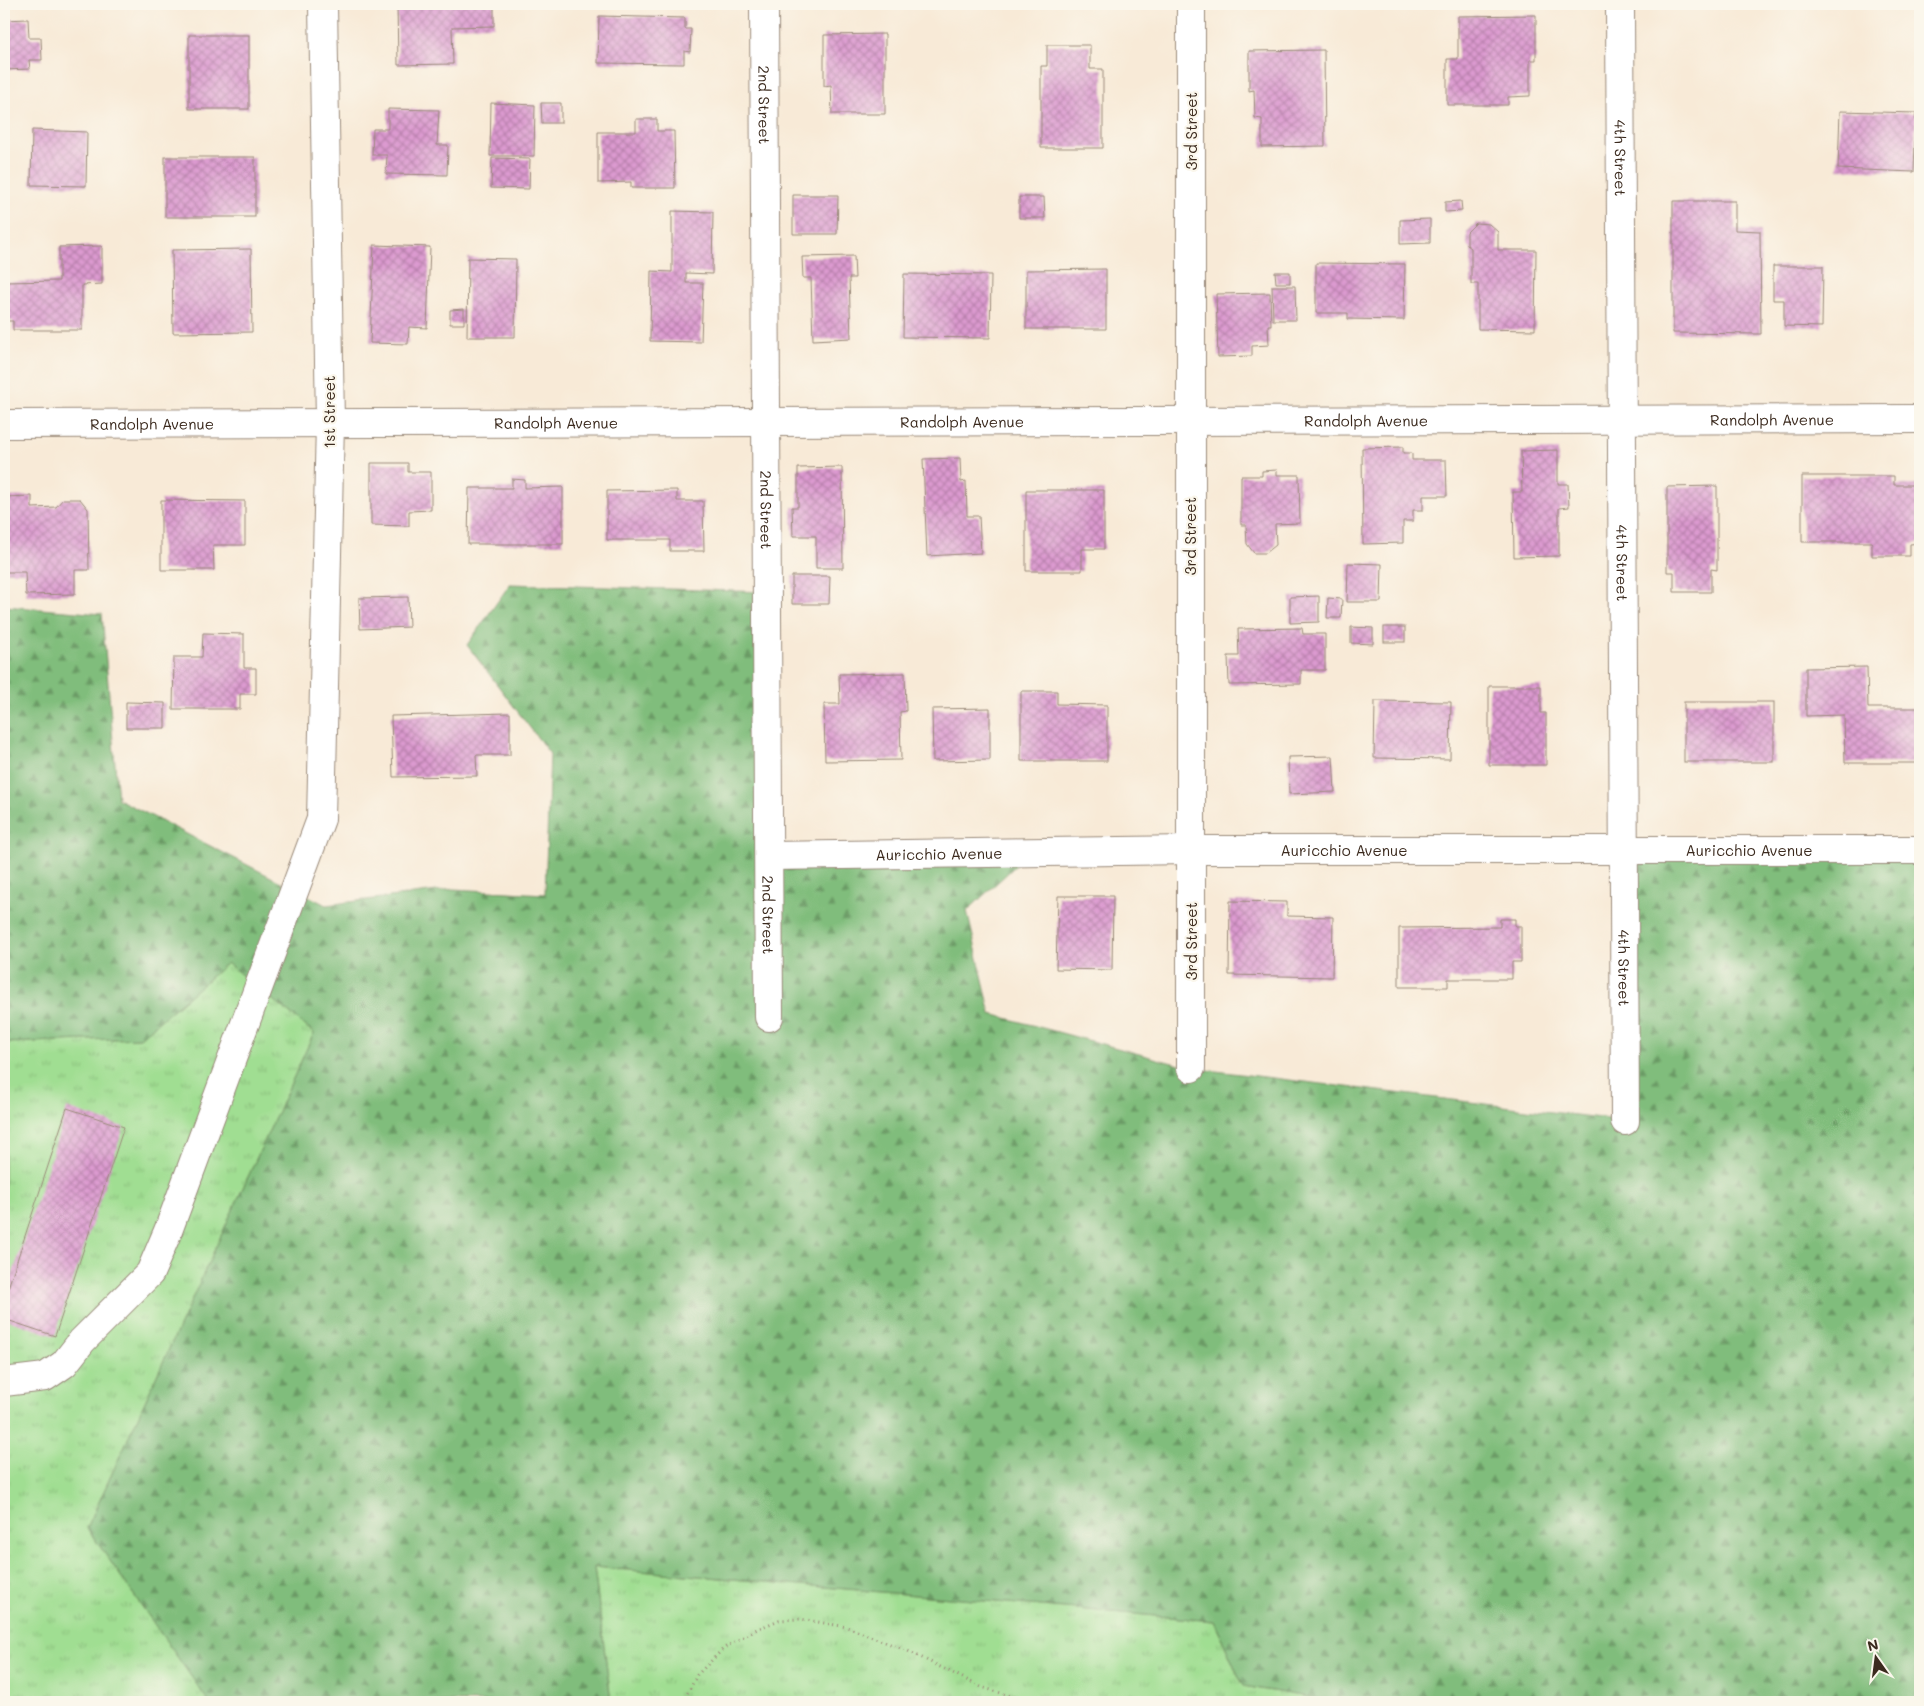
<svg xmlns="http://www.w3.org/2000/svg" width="1924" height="1706" font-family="Mali,sans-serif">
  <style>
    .grass { fill: url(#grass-tufts); stroke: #6e8458 }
    .forest { fill: url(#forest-firs); stroke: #5e744d }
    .building { fill: url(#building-cross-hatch) }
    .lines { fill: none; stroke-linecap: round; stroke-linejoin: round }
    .minor-casing { stroke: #9a8a7a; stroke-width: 30 }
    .path { stroke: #9a8a7a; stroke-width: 3; stroke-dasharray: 1 4; stroke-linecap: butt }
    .minor { stroke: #fff; stroke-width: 28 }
    .labels { text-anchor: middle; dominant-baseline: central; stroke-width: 4.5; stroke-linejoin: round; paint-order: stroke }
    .street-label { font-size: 15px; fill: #3b2a1e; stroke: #fbf7ec }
  </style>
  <defs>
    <pattern id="grass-tufts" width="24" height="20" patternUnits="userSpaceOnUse" patternTransform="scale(1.25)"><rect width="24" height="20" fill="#a0de92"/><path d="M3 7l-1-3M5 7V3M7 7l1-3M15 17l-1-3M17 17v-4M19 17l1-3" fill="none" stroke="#8bbf7d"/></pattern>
    <pattern id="forest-firs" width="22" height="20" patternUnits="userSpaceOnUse" patternTransform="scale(1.25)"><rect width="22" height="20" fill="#80bd7c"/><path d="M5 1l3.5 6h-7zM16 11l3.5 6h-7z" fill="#6a9a65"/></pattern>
    <pattern id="building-cross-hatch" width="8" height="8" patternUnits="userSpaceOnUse" patternTransform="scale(1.25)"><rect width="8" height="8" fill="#dc9ad0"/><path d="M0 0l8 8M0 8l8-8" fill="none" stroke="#b47ea8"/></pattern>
  </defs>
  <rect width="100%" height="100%" fill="#fbf7ec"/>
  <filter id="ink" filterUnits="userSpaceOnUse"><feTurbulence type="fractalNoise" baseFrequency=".02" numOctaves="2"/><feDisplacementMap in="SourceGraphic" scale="10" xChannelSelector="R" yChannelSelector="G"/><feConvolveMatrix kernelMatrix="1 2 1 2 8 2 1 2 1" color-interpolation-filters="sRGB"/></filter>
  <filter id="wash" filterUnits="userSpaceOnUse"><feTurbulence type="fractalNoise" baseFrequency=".0096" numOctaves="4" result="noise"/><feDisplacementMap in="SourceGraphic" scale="20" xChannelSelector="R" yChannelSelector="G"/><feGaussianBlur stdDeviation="1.12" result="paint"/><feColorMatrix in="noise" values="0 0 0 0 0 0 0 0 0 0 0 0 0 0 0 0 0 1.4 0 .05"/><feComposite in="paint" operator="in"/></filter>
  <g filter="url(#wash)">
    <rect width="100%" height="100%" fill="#f8ead7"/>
    <g class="grass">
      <path d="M227 963 314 1033 87 1528 209 1702H4V1043L140 1038Z"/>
      <path d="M594 1567 1214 1621 1243 1686 1337 1702H611Z"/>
    </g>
    <path class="forest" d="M510 584 767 592 769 856 1030 852 967 911 991 1014 1191 1068 1625 1121 1624 850H1920V1702H1337L1243 1686 1214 1621 594 1567 611 1702H209L87 1528 314 1033 227 963 140 1038 4 1043V606L102 614 118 799 326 905 453 889 545 894 550 754 467 645Z"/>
    <g id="blocks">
      <g class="building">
        <path d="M397 4H494V26L452 27 453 64 398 65Z"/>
        <path d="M1536 15V60H1530V96L1508 97V105H1447V59H1458V16Z"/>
        <path d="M599 16 685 18V29H691L690 52 684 51V64L598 63Z"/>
        <path d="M28 19 29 38H41L42 60H29L30 69 4 70V20Z"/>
        <path d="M885 34V114H832L831 85 824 86V35Z"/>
        <rect x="189" y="35" width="60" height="74"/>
        <path d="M1047 45H1090V69H1103V148H1041V66H1047Z"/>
        <path d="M1324 50 1325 146 1262 147V119L1255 118 1254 90 1249 91V51Z"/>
        <path d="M491 103 535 105 534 156H490Z"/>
        <path d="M541 103H561V123H542Z"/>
        <path d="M388 109 439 110 437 145H448L447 175 386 174 387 155H372L373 129H388Z"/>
        <path d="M1840 111 1916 113 1914 172 1838 169Z"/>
        <path d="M636 119H657V131H674L675 188H631V182L598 183V132H636Z"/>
        <path d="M32 130 87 132 86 186 31 185Z"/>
        <rect x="165" y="157" width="90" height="60"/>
        <path d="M492 158 530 159 529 189 491 188Z"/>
        <path d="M793 195H838L837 234H793Z"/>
        <path d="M1019 197H1044L1045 218H1019Z"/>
        <path d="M1461 201 1462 211 1445 212V202Z"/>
        <path d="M1673 201H1735V230L1760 231 1761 334 1673 333Z"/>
        <path d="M672 211 713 212 712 274 686 273V283H703L701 342 650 341 651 271 672 272Z"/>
        <path d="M1430 219V243L1400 244V220Z"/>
        <path d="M1476 223 1489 224 1498 232V250H1536L1535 330 1478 329V284H1471V248L1467 245V232Z"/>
        <path d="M374 245 430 247 427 328 409 327 408 344 370 343Z"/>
        <path d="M102 246V284L82 285V330H13V321H4V282L59 281V247Z"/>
        <path d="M251 249 252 332 173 333 172 250Z"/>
        <path d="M854 256 855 278H849L851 338 813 340 811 278H803L802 257Z"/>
        <path d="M468 258 516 259 515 337H467Z"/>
        <path d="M1316 263 1405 264 1404 320 1348 319V313H1316Z"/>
        <path d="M1773 266H1823L1822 327 1784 326V300H1773Z"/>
        <path d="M1106 269V329H1026V270Z"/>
        <path d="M1275 272H1290V283H1276Z"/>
        <path d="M904 274 991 275 990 338 903 337Z"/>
        <path d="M1272 286H1295L1296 320H1273Z"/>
        <path d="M1270 293 1271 325H1268L1269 345 1252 346V356L1218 357 1216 294Z"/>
        <path d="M464 309V324H450V310Z"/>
        <path d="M1403 447V453H1412V460H1446L1447 496H1423V510H1413V521H1403V543L1363 544 1362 448Z"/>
        <path d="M1558 450V484H1568L1569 507 1559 508V556L1514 557 1513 492H1522L1521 451Z"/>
        <path d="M960 458 961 482 966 481 967 516H979L981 553 927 556 923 459Z"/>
        <path d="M371 463H408V472H431V510L409 511V526L371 525Z"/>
        <path d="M842 467 843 568H816V536H793L792 507H798V468Z"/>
        <path d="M1277 470V475H1299L1300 523 1275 524 1276 545 1266 553H1254L1247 544 1246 525H1241V476H1262V471Z"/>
        <path d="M1802 476H1894V485H1920V543L1910 544V556H1872V542H1802Z"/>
        <path d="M512 479 525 480V488L563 487V544H468L469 488H512Z"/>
        <path d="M1717 486V570L1711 569V592H1674V572H1667V487Z"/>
        <path d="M677 490V501H703L704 551H670V540H607V491Z"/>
        <path d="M1026 490H1104V549H1082V571H1026Z"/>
        <path d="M32 496V508L56 507 63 499H80L88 509 89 570H75V594L26 595 25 572H4V497Z"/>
        <path d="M161 500 245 501V545H213L214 570H161Z"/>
        <path d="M1348 563 1382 564 1381 602H1347Z"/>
        <path d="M792 576H830L829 604H792Z"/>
        <path d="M1319 596V622L1290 623V597Z"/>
        <path d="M408 597 409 627 360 629 359 598Z"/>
        <path d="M1328 598 1342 599 1341 618H1327Z"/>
        <path d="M1351 627 1373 628V644L1351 643Z"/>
        <rect x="1384" y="627" width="21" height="15"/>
        <path d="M1302 628 1303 634H1325V670H1301V684L1229 685 1228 656H1239L1238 629Z"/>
        <path d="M203 633 244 634V668H256V694H240V709H173L174 657H202Z"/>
        <path d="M1867 667 1868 708H1920V763H1845L1844 715 1806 716V668Z"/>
        <path d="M905 673 906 711 900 712 901 760 825 761 824 704H840L839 674Z"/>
        <path d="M1489 686H1541V713H1546V765H1489Z"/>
        <path d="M1021 691H1057V704L1107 705V761H1021Z"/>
        <path d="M1375 701 1451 702 1450 759 1374 758Z"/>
        <path d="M126 702 165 703V728H126Z"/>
        <rect x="1684" y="702" width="90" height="60"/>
        <path d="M990 708V760L933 761 932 709Z"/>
        <path d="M510 713V755H476L477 776 393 777 391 716Z"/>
        <path d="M1333 756 1335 792 1289 794 1288 757Z"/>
        <path d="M1058 896H1113L1112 970 1056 969Z"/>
        <path d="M1230 901 1287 902V916L1333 917 1332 977 1229 975Z"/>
        <path d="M1500 919H1515V926H1521V962H1512V979H1448V987H1399V928L1500 927Z"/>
        <path d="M67 1108 124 1127 55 1336 4 1319V1300Z"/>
      </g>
    </g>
  </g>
  <g filter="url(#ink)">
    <use href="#blocks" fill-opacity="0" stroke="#9a8a7a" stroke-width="1"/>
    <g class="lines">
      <g class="minor-casing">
        <g id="minor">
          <path id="s1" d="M764 4 769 1017"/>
          <path id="s2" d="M1620 4 1625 1121"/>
          <path id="s3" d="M4 424 1920 419"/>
          <path id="s4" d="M769 856 1191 850H1920"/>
          <path d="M1191 1068V4"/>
          <path d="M4 1382 45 1377 64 1364 82 1341 150 1273 168 1231 321 819 330 422 323 4"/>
        </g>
      </g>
      <path class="path" d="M683 1702 697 1675 724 1648 755 1630 779 1620 801 1619 847 1627 908 1651 981 1687 1031 1702"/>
      <use href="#minor" class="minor"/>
    </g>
  </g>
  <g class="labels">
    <g class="street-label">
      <text stroke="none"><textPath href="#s1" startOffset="101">2nd Street</textPath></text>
      <text transform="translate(1191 131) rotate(-90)">3rd Street</text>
      <text stroke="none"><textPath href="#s2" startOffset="154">4th Street</textPath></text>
      <text transform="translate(329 412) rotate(-90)">1st Street</text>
      <text stroke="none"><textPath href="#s3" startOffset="1768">Randolph Avenue</textPath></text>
      <text stroke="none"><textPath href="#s3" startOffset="1362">Randolph Avenue</textPath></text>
      <text stroke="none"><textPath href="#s3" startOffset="552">Randolph Avenue</textPath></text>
      <text stroke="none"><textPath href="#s3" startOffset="958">Randolph Avenue</textPath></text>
      <text stroke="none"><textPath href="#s3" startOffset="148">Randolph Avenue</textPath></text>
      <text stroke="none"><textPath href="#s1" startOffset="506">2nd Street</textPath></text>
      <text transform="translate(1190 536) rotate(-90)">3rd Street</text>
      <text stroke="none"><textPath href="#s2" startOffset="559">4th Street</textPath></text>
      <text stroke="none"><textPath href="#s4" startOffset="575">Auricchio Avenue</textPath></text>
      <text stroke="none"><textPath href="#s4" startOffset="980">Auricchio Avenue</textPath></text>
      <text stroke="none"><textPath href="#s4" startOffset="170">Auricchio Avenue</textPath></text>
      <text stroke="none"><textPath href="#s1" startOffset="911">2nd Street</textPath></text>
      <text transform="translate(1191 941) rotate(-90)">3rd Street</text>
      <text stroke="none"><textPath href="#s2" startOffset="964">4th Street</textPath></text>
    </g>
  </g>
  <rect width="1924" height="1706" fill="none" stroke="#fbf7ec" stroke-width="20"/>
  <g transform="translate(1876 1658) rotate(346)" stroke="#fbf7ec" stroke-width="4" paint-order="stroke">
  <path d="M0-4L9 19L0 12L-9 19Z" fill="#3b2a1e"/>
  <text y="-8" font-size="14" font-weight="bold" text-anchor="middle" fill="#3b2a1e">N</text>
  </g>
</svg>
